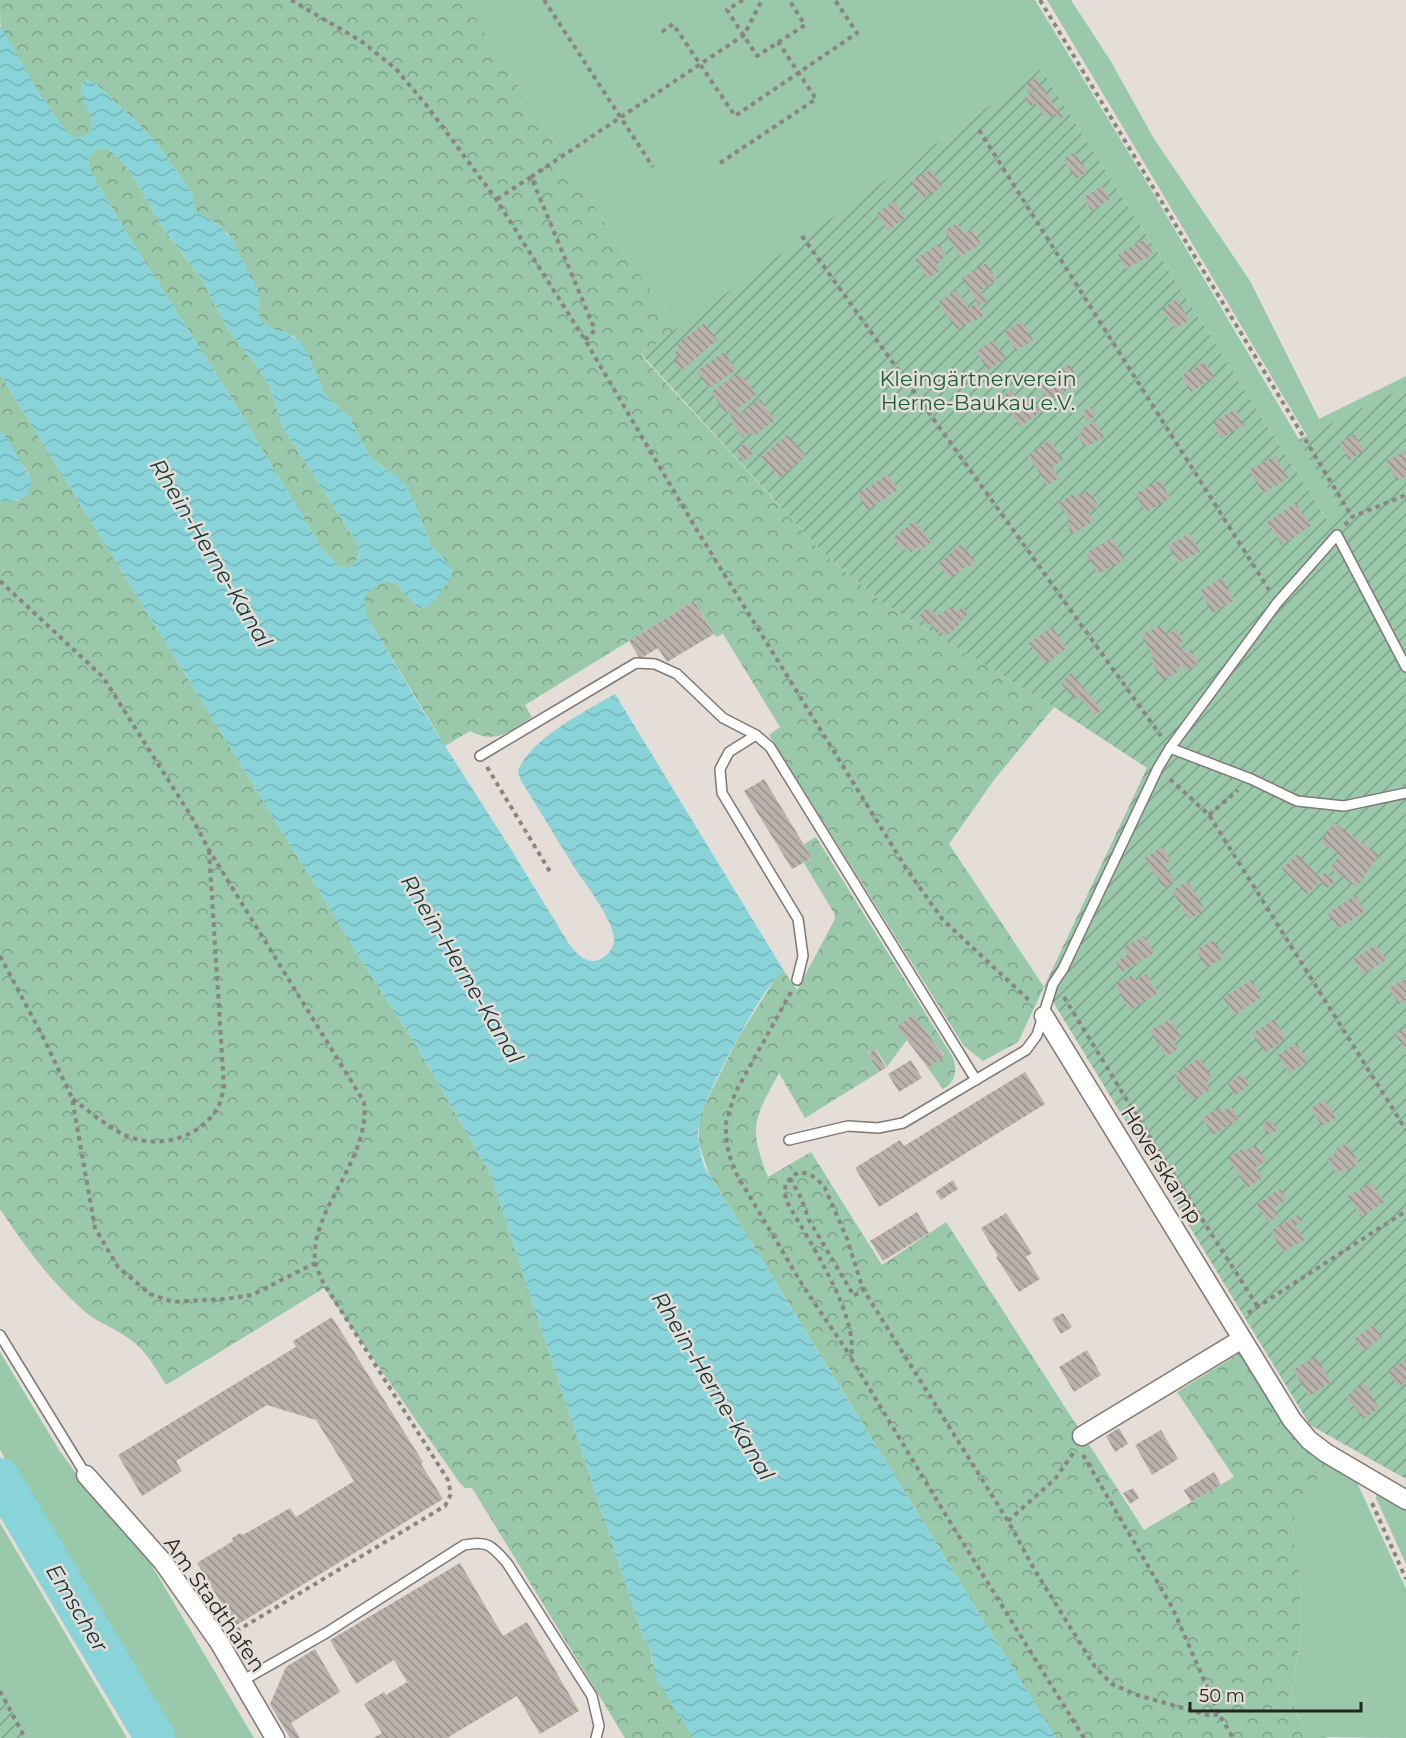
<svg xmlns="http://www.w3.org/2000/svg" width="1406" height="1738" font-family="Montserrat,sans-serif">
  <style>
    .grass { fill: #99c8aa }
    .forest { fill: url(#forest-crowns) }
    .garden { fill: url(#garden-furrows) }
    .water { fill: url(#water-waves); fill-rule: evenodd }
    .lines { fill: none; stroke-linecap: round; stroke-linejoin: round }
    .river { stroke: #88d4d8; stroke-width: 40 }
    .building { fill: url(#building-back-hatch) }
    .lane-casing { stroke: #7f7873; stroke-width: 12 }
    .street-casing { stroke: #7f7873; stroke-width: 21 }
    .path { stroke: #8a8581; stroke-width: 4; stroke-dasharray: 4.5 4.5; stroke-linecap: butt }
    .lane { stroke: #fff; stroke-width: 9 }
    .street { stroke: #fff; stroke-width: 18 }
    .labels { text-anchor: middle; dominant-baseline: central; stroke-width: 5; stroke-linejoin: round; paint-order: stroke }
    .park-label { font-size: 21px; fill: #1d5c3b; stroke: #e5ded8 }
    .street-label { font-size: 21px; fill: #262421; stroke: #e5ded8 }
    .water-label { font-size: 22px; font-style: italic; fill: #13383a; stroke: #e5ded8 }
  </style>
  <defs>
    <pattern id="forest-crowns" width="20" height="18" patternUnits="userSpaceOnUse" patternTransform="scale(1.5)"><rect width="20" height="18" fill="#99c8aa"/><path d="M2 6a3 3 0 1 1 6 0M12 15a3 3 0 1 1 6 0" fill="none" stroke="#7da28a"/></pattern>
    <pattern id="garden-furrows" width="10" height="10" patternUnits="userSpaceOnUse" patternTransform="scale(1.5)"><rect width="10" height="10" fill="#99c8aa"/><path d="M-1 1l2-2M0 10L10 0M9 11l2-2" fill="none" stroke="#7da28a"/></pattern>
    <pattern id="water-waves" width="16" height="10" patternUnits="userSpaceOnUse" patternTransform="scale(1.5)"><rect width="16" height="10" fill="#88d4d8"/><path d="M0 5q4-4 8 0t8 0" fill="none" stroke="#75b6b9"/></pattern>
    <pattern id="building-back-hatch" width="6" height="6" patternUnits="userSpaceOnUse" patternTransform="scale(1.5)"><rect width="6" height="6" fill="#b9b2ac"/><path d="M-1 5l2 2M0 0l6 6M5-1l2 2" fill="none" stroke="#96918c"/></pattern>
  </defs>
  <rect width="100%" height="100%" fill="#e5ded8"/>
  <g class="grass">
    <path d="M464 0H1035L1146 181 1339 507V512L1329 523 1041 69 679 328 622 250Z"/>
    <path d="M1047 0H1071L1110 60 1153 137 1250 281 1319 419 1406 376V386L1307 436Z"/>
    <path d="M0 1352 59 1450 86 1487 148 1559 254 1738H172L0 1450Z"/>
    <path d="M1337 1465 1354 1476 1406 1589V1738L1324 1737C1311 1732 1299 1723 1295 1709 1288 1688 1299 1663 1300 1641 1301 1621 1301 1601 1300 1581 1298 1556 1288 1533 1298 1508 1305 1489 1320 1475 1337 1465Z"/>
    <path d="M1377 1492 1406 1508V1564L1376 1498Z"/>
    <path d="M0 1523 127 1738H0Z"/>
  </g>
  <g class="forest">
    <path d="M0 0H464L622 250 679 328 641 354 645 360 822 552 882 602 1054 707 994 780 949 844 1044 987 1018 1042 983 1061 964 1046 769 735 780 727 723 634 716 637 694 601 525 705 532 717C510 731 497 745 470 731L445 746 367 617C365 611 363 604 364 598 367 589 383 579 392 582 399 584 413 603 419 609 436 606 443 585 452 571L448 563 430 545 416 506 405 485 370 457 349 417 325 395 308 354 294 336 270 328 262 321 258 313 259 297 229 235 219 225 196 212 192 194 164 153 146 131 95 83 87 80 82 83 81 92 92 116V130C87 136 80 140 72 137 60 132 7 43 1 28 0 20 0 8 0 0Z"/>
    <path d="M104 148 111 151 129 170 164 230 202 280 228 330 255 364 270 387 283 428 357 543C361 554 358 562 348 568L339 567 321 547 216 373 132 242 91 173C86 161 89 149 104 148Z"/>
    <path d="M0 374 371 976 417 1047 490 1173 641 1631 650 1649 652 1662 693 1738H625L472 1488H465L459 1482 324 1288 166 1385C154 1366 145 1348 125 1336 111 1326 94 1321 82 1309 50 1281 24 1245 0 1209V500L17 501 28 493 29 474 0 431Z"/>
    <path d="M816 837 952 1056C958 1069 956 1082 943 1089L928 1068 944 1055 913 1015 897 1027 907 1040 887 1067 876 1049 868 1053 879 1072 805 1118 779 1073C754 1119 748 1127 768 1177L811 1152 882 1265 946 1222 1144 1530 1234 1477 1177 1392 1237 1355V1353L1242 1355 1337 1465C1320 1475 1305 1489 1298 1508 1288 1533 1298 1556 1300 1581 1301 1600 1301 1621 1300 1640 1299 1662 1288 1687 1295 1709 1299 1725 1313 1733 1328 1738H1056L709 1174 699 1144V1120L703 1108 738 1038 778 974 784 971 797 990 835 919 834 913 804 863 812 858 804 844Z"/>
  </g>
  <g class="garden">
    <path d="M1041 69 1329 523 1339 512V507L1298 440 1406 386V1479L1310 1425 1044 987 1147 768 1054 707 882 602 822 552 641 354Z"/>
    <path d="M0 1689 27 1738H0Z"/>
  </g>
  <g class="water">
    <path d="M0 26 41 96 70 136 82 137 92 130C93 111 77 97 82 83L87 80 95 83 146 131 164 153 192 194 196 212 219 225 233 241 257 289 259 297 258 313 262 321 270 328 286 332 300 342 308 354 325 395 349 417 370 457 383 468 396 475 405 485 416 506 430 545 448 563 452 572V576L431 605 419 609 394 582C381 580 371 587 364 598L367 617 424 713 514 854 569 944C576 952 583 962 595 961 605 959 615 949 614 938 612 919 587 886 576 870 557 840 539 809 520 779L518 770C533 737 584 712 615 694L784 971C767 977 705 1096 700 1118 696 1135 699 1152 705 1168L1056 1738H693L656 1679 650 1649 641 1631 490 1173 417 1047 371 976 0 374ZM104 148 111 151 129 170 164 230 202 280 228 330 255 364 270 387 283 428 357 543C361 554 358 562 348 568L339 567 321 547 216 373 132 242 91 173C86 161 89 149 104 148Z"/>
    <path d="M0 431 7 438 32 481 28 493C19 500 11 505 0 500Z"/>
  </g>
  <g class="lines">
    <path class="river" d="M0 1478 155 1738"/>
  </g>
  <g class="building">
    <path d="M1036 77 1041 86 1029 93 1024 86Z"/>
    <path d="M1042 86 1063 118 1059 120 1056 114 1049 118 1047 114 1044 116 1035 103 1030 106 1025 97Z"/>
    <path d="M1074 152 1087 171 1076 179 1063 159Z"/>
    <path d="M931 169 942 187 921 199 911 182Z"/>
    <path d="M1102 186 1110 199 1092 211 1083 198Z"/>
    <path d="M894 201 905 218 888 230 876 214Z"/>
    <path d="M957 223 964 233 972 229 981 244 960 257 944 231Z"/>
    <path d="M1144 239 1153 254 1126 269 1118 255Z"/>
    <path d="M938 244 946 256 935 264 940 271 928 278 915 259Z"/>
    <path d="M986 263 997 280 980 291 987 301 979 305 962 278Z"/>
    <path d="M956 290 969 308 976 303 985 315 975 321 974 319 957 330 938 302Z"/>
    <path d="M1177 299 1189 320 1175 329 1162 309Z"/>
    <path d="M1021 321 1033 340 1016 351 1004 332Z"/>
    <path d="M705 323 717 340 681 371 674 361 679 358 675 352 680 348 677 344Z"/>
    <path d="M993 340 1006 358 988 370 976 352Z"/>
    <path d="M724 352 736 370 709 388 697 371Z"/>
    <path d="M1205 362 1214 377 1191 392 1181 376Z"/>
    <path d="M1069 364 1080 382 1049 401 1039 383Z"/>
    <path d="M737 374 739 376 741 375 756 395 737 409 740 414 760 399 775 420 754 436 750 432 743 437 730 421 733 420 728 410 724 412 711 392Z"/>
    <path d="M1011 390 1018 400 1021 398 1024 403 1031 398 1041 412 1020 426 1001 397Z"/>
    <path d="M1091 407 1096 416 1087 421 1082 412Z"/>
    <path d="M1235 409 1244 425 1221 438 1213 423Z"/>
    <path d="M1095 421 1104 437 1085 447 1078 436 1083 432 1080 429Z"/>
    <path d="M1354 434 1364 451 1349 460 1339 443Z"/>
    <path d="M787 435 806 455 780 478 761 457Z"/>
    <path d="M1050 440 1063 460 1052 467 1059 478 1047 485 1028 455Z"/>
    <path d="M745 443 753 453 744 461 736 450Z"/>
    <path d="M1406 451V476L1397 481 1386 461Z"/>
    <path d="M1275 456 1288 478 1263 493 1249 470Z"/>
    <path d="M888 474 898 490 867 510 857 494Z"/>
    <path d="M1160 480 1170 498 1146 512 1135 494Z"/>
    <path d="M1089 490 1099 507 1088 513 1094 521 1072 534 1066 524 1070 521 1059 503 1073 494 1075 498Z"/>
    <path d="M1296 503 1311 526 1282 545 1267 522Z"/>
    <path d="M914 521 932 541 921 550 918 547 911 552 908 548 904 551 893 538Z"/>
    <path d="M1190 534 1200 552 1178 563 1168 545Z"/>
    <path d="M1112 538 1125 559 1098 574 1086 553Z"/>
    <path d="M961 544 975 561 968 568 966 566 950 579 938 564Z"/>
    <path d="M1222 578 1234 600 1212 613 1200 591Z"/>
    <path d="M694 601 714 634 667 662 658 648 640 659 629 641Z"/>
    <path d="M928 607 937 616 951 607 956 612 963 607 968 614 961 620 962 622 946 636 940 631 937 633 930 623 927 625 919 616Z"/>
    <path d="M1161 625 1166 635 1177 629 1183 641 1179 643 1184 653 1191 650 1199 664 1185 671 1182 665 1178 667 1180 671 1162 681 1150 659 1153 657 1141 635Z"/>
    <path d="M1052 627 1067 648 1044 664 1029 643Z"/>
    <path d="M1071 673 1102 710 1095 715 1078 696 1075 699 1061 683Z"/>
    <path d="M764 779 812 858 792 869 744 791Z"/>
    <path d="M1334 823 1379 855 1357 887 1330 869 1340 855 1321 842Z"/>
    <path d="M1162 847 1171 860 1164 865 1175 881 1164 888 1144 858Z"/>
    <path d="M1297 854 1320 877 1326 872 1335 881 1327 888 1320 882 1307 894 1282 869Z"/>
    <path d="M1188 881 1205 910 1189 919 1172 891Z"/>
    <path d="M1355 895 1365 911 1338 929 1328 913Z"/>
    <path d="M1144 936 1154 953 1122 972 1116 962 1127 955 1123 948Z"/>
    <path d="M1214 940 1224 957 1206 968 1196 950Z"/>
    <path d="M1376 945 1386 960 1362 975 1353 959Z"/>
    <path d="M1146 974 1158 993 1130 1010 1115 985 1132 975 1136 980Z"/>
    <path d="M1406 978V1000L1399 1004 1389 988Z"/>
    <path d="M1251 980 1262 997 1234 1015 1223 998Z"/>
    <path d="M913 1014 944 1056 928 1068 897 1027Z"/>
    <path d="M1170 1019 1181 1037 1173 1042 1178 1049 1166 1057 1150 1031Z"/>
    <path d="M1274 1019 1286 1039 1265 1053 1252 1034Z"/>
    <path d="M1406 1027V1051L1395 1034Z"/>
    <path d="M1296 1043 1308 1061 1289 1073 1278 1055Z"/>
    <path d="M875 1049 886 1068 879 1072 868 1054Z"/>
    <path d="M1200 1058 1212 1078 1206 1082 1210 1090 1193 1100 1188 1092 1186 1093 1174 1074Z"/>
    <path d="M911 1060 922 1078 899 1092 888 1074Z"/>
    <path d="M1025 1072 1045 1104 879 1207 855 1168 900 1140 904 1146Z"/>
    <path d="M1242 1074 1249 1085 1235 1095 1228 1084Z"/>
    <path d="M1325 1100 1336 1118 1322 1126 1311 1108Z"/>
    <path d="M1231 1106 1239 1119 1213 1135 1202 1118 1219 1108 1221 1112Z"/>
    <path d="M1271 1119 1277 1130 1268 1135 1262 1124Z"/>
    <path d="M1347 1143 1359 1163 1345 1172 1343 1169 1336 1174 1327 1159 1335 1155 1333 1151Z"/>
    <path d="M1256 1145 1266 1161 1255 1167 1263 1178 1247 1188 1228 1158 1244 1148 1246 1151Z"/>
    <path d="M953 1180 958 1189 941 1200 935 1192Z"/>
    <path d="M1371 1183 1384 1202 1361 1217 1348 1196Z"/>
    <path d="M1280 1189 1287 1200 1273 1208 1278 1216 1268 1222 1256 1204Z"/>
    <path d="M917 1212 929 1233 883 1261 870 1241Z"/>
    <path d="M1006 1213 1032 1253 1026 1257 1040 1279 1019 1292 996 1257 998 1256 981 1228Z"/>
    <path d="M1298 1215 1302 1221 1295 1225 1304 1240 1283 1252 1271 1231Z"/>
    <path d="M1063 1313 1072 1327 1061 1334 1052 1319Z"/>
    <path d="M332 1317 423 1462 421 1464 443 1499 235 1626 197 1563 233 1541 232 1538 240 1533 243 1535 290 1508 296 1517 354 1481 316 1420 267 1405 176 1461 182 1471 142 1496 118 1455 296 1347 293 1341Z"/>
    <path d="M1374 1325 1382 1338 1362 1351 1354 1339Z"/>
    <path d="M1087 1350 1101 1375 1074 1392 1059 1367Z"/>
    <path d="M1316 1356 1331 1382 1309 1396 1293 1370Z"/>
    <path d="M1406 1359V1382L1399 1387 1388 1372Z"/>
    <path d="M1363 1383 1371 1393 1369 1394 1379 1407 1364 1419 1346 1397Z"/>
    <path d="M1119 1428 1128 1444 1115 1452 1106 1436Z"/>
    <path d="M1161 1430 1178 1459 1152 1475 1135 1445Z"/>
    <path d="M1214 1472 1221 1485 1191 1502 1184 1490Z"/>
    <path d="M1133 1488 1139 1498 1130 1504 1123 1493Z"/>
    <path d="M460 1563 503 1636 527 1622 579 1711 540 1734 517 1696 447 1738H373L382 1733 364 1704 384 1692 386 1695 407 1682 394 1660 356 1684 330 1640Z"/>
    <path d="M315 1649 340 1692 291 1723 300 1738H290L270 1704 286 1667Z"/>
  </g>
  <g class="lines">
    <g class="lane-casing">
      <g id="lane">
        <path d="M756 735 729 752 720 769 722 793 798 919 803 956 797 980"/>
        <path d="M1170 748 1251 779 1297 801 1344 806 1406 793"/>
        <path d="M480 756 636 663 655 664 677 674 723 718 756 735 770 747 976 1080"/>
        <path d="M789 1140 848 1126 878 1128 903 1123 1026 1050 1037 1035 1053 984 1063 969 1158 768 1170 748 1277 603 1337 535 1406 667"/>
        <path d="M0 1335 86 1475"/>
        <path d="M242 1681 326 1633 464 1545C488 1540 492 1546 507 1563L592 1696 599 1726 596 1738"/>
      </g>
    </g>
    <g class="street-casing">
      <g id="street">
        <path d="M1044 1016 1292 1420 1309 1440 1326 1453 1406 1500"/>
        <path d="M1082 1436 1242 1339"/>
        <path d="M86 1475 163 1562 219 1642 275 1738"/>
      </g>
    </g>
    <g class="path">
      <path d="M291 0 361 41 396 69 427 106 496 199 585 340 695 527 906 868 943 920 1031 1002"/>
      <path d="M544 0 653 167"/>
      <path d="M743 0 727 10 757 56 805 25 789 0"/>
      <path d="M1040 0 1352 517"/>
      <path d="M662 32 673 24 735 116 857 33 835 0"/>
      <path d="M979 130 1269 590"/>
      <path d="M720 163 816 99 778 42"/>
      <path d="M497 199 531 177"/>
      <path d="M802 236 1161 736"/>
      <path d="M585 340 595 330 531 177 744 35 762 0"/>
      <path d="M1345 525 1352 517 1406 495"/>
      <path d="M0 581 103 677 191 816 209 850 364 1102C371 1159 311 1208 315 1260 315 1267 320 1275 323 1282L448 1480 451 1494 445 1506 235 1632"/>
      <path d="M487 767 552 875"/>
      <path d="M1170 779 1209 815 1406 1130"/>
      <path d="M1209 815 1238 790"/>
      <path d="M0 956 42 1035 72 1098 95 1228 118 1267 150 1294 173 1302 225 1299 252 1295 315 1263"/>
      <path d="M791 992 735 1093 726 1123V1138L729 1155 737 1175 803 1286 851 1357"/>
      <path d="M1064 997 1142 1125 1258 1307"/>
      <path d="M73 1099C90 1112 107 1127 127 1136 158 1149 198 1139 217 1109 221 1103 222 1094 224 1087L209 851"/>
      <path d="M790 1178 801 1198 809 1220 854 1296 863 1289"/>
      <path d="M1248 1313 1406 1211"/>
      <path d="M1083 1455 1172 1607 1219 1714"/>
      <path d="M1372 1503 1406 1579"/>
      <path d="M1008 1521 1055 1479 1074 1452"/>
      <path d="M0 1691 25 1738"/>
      <path d="M1084 1738 947 1517 851 1358C859 1313 807 1239 786 1200L785 1184 794 1175 800 1172 809 1174 817 1179 825 1188 847 1239 863 1289 1008 1521 1034 1569 1095 1667 1112 1684 1137 1695 1211 1716 1219 1714 1233 1738"/>
    </g>
    <use href="#lane" class="lane"/>
    <use href="#street" class="street"/>
  </g>
  <g class="labels">
    <g class="park-label">
      <text x="978" y="378">Kleingärtnerverein<tspan x="978" dy="24">Herne-Baukau e.V.</tspan></text>
    </g>
    <g class="street-label">
      <text transform="translate(1162 1165) rotate(58)">Hoverskamp</text>
      <text transform="translate(215 1604) rotate(55)">Am Stadthafen</text>
    </g>
    <g class="water-label">
      <text transform="translate(211 553) rotate(59)">Rhein-Herne-Kanal</text>
      <text transform="translate(462 969) rotate(59)">Rhein-Herne-Kanal</text>
      <text transform="translate(713 1386) rotate(59)">Rhein-Herne-Kanal</text>
      <text transform="translate(77 1608) rotate(59)">Emscher</text>
    </g>
  </g>
  <path d="M1190 1702v9h171v-9" fill="none" stroke="#262421" stroke-width="3"/>
  <text x="1199" y="1702" font-size="18" fill="#262421" stroke="#e5ded8" stroke-width="4.5" paint-order="stroke">50 m</text>
</svg>
